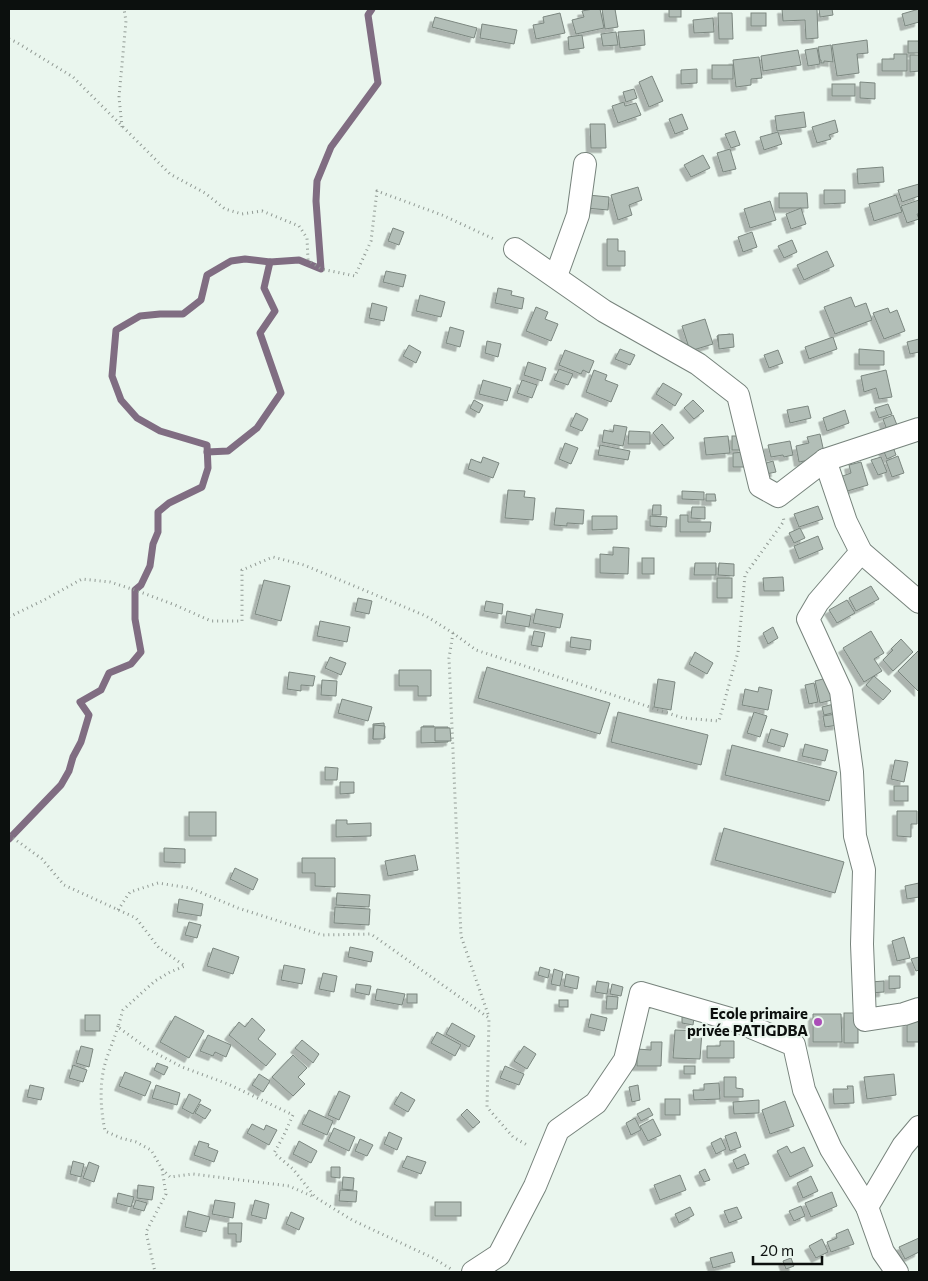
<svg xmlns="http://www.w3.org/2000/svg" width="928" height="1281" font-family="Commissioner,sans-serif">
  <style>
    .lines { fill: none; stroke-linecap: round; stroke-linejoin: round }
    .stream { stroke: #806d82; stroke-width: 7 }
    .building { fill: #b2beb7; stroke: #7c8780; filter: url(#shadow) }
    .minor-casing { stroke: #77837c; stroke-width: 24 }
    .path { stroke: #919a94; stroke-width: 3; stroke-dasharray: 1 4; stroke-linecap: butt }
    .minor { stroke: #fff; stroke-width: 22 }
    .poi-dot { fill: #ab4eb8; stroke: #eaf6ee; stroke-width: 2 }
    .labels { text-anchor: middle; dominant-baseline: central; stroke-width: 4.5; stroke-linejoin: round; paint-order: stroke }
    .poi-label { font-size: 15px; font-weight: bold; fill: #0c100e; stroke: #eaf6ee; text-anchor: end }
  </style>
  <defs>
    <filter id="shadow"><feDropShadow dx="-4.5" dy="4.5" stdDeviation="0" flood-color="#0004"/></filter>
  </defs>
  <rect width="100%" height="100%" fill="#eaf6ee"/>
  <g class="lines">
    <g class="stream">
      <path d="M207 452 228 451 257 428 281 393 260 333 275 311 264 288 270 262"/>
      <path d="M9 839 61 785 69 771 73 757 81 742 89 715 80 702 101 690 109 673 131 664 141 652 135 619V590L141 585 150 566 153 544 158 532V512L169 503 202 487 208 468 207 445 160 431 137 418 121 400 112 376 116 330 140 316 160 314H183L201 300 207 275 231 261 245 259 270 262 299 260 321 269 316 201 317 181 331 147 378 83 368 15 372 9"/>
    </g>
  </g>
  <g class="building">
    <path d="M593 9H600L604 28 576 34 572 20 584 17 582 11Z"/>
    <path d="M602 9H615L618 27 605 29Z"/>
    <rect x="669" y="9" width="12" height="8"/>
    <path d="M782 9H817L818 38 806 39 805 20 783 21Z"/>
    <path d="M819 9H832L833 15 820 17Z"/>
    <path d="M919 9V22L905 26 902 14Z"/>
    <path d="M560 13 565 33 536 39 533 25 544 23 543 17Z"/>
    <path d="M718 13H732L733 39H719Z"/>
    <rect x="751" y="13" width="15" height="13"/>
    <path d="M435 17 477 28 474 38 432 27Z"/>
    <path d="M713 18 714 32 694 33 693 20Z"/>
    <path d="M482 24 517 30 514 44 480 38Z"/>
    <path d="M644 30 645 45 620 48 618 32Z"/>
    <path d="M616 32 618 45 603 46 601 34Z"/>
    <path d="M582 35 584 48 569 50 568 37Z"/>
    <path d="M867 40 868 53 857 54 859 73 837 76 832 45Z"/>
    <rect x="908" y="41" width="11" height="12"/>
    <path d="M831 45 833 62 824 61V63H821V60H820L818 47Z"/>
    <path d="M817 48 820 64 808 66 805 50Z"/>
    <path d="M798 50 801 65 763 71 761 56Z"/>
    <path d="M894 54H907V71H882V59H894Z"/>
    <path d="M910 55H919V71L910 72Z"/>
    <path d="M759 57 762 78 751 79V85L736 87 733 60Z"/>
    <rect x="712" y="65" width="21" height="14"/>
    <path d="M697 69V83L681 84V70Z"/>
    <path d="M652 76 663 101 649 107 639 82Z"/>
    <path d="M860 82 875 83V99L860 98Z"/>
    <rect x="832" y="84" width="23" height="12"/>
    <path d="M634 89 637 98 626 102 623 92Z"/>
    <path d="M624 102 625 106 636 103 641 115 618 123 612 106Z"/>
    <path d="M804 112 806 127 777 131 775 116Z"/>
    <path d="M682 114 688 129 675 134 669 119Z"/>
    <path d="M835 120 838 132 829 135 831 139 817 143 812 127Z"/>
    <path d="M590 124H605L606 148H591Z"/>
    <path d="M735 131 740 145 731 148 725 134Z"/>
    <path d="M778 132 782 144 764 150 760 137Z"/>
    <path d="M730 149 736 169 723 172 717 153Z"/>
    <path d="M703 155 710 168 691 177 684 165Z"/>
    <path d="M883 167 884 182 858 184 857 169Z"/>
    <path d="M919 184V196L902 202 898 190Z"/>
    <path d="M638 187 642 200 629 205 632 215 618 220 611 195Z"/>
    <path d="M824 190H845V203L824 204Z"/>
    <path d="M779 193H807L808 208H779Z"/>
    <path d="M588 195 609 197 608 210 586 208Z"/>
    <path d="M896 195 902 212 874 221 869 204Z"/>
    <path d="M919 200V214H917L919 219 907 223 901 206Z"/>
    <path d="M770 201 776 220 750 228 744 209Z"/>
    <path d="M801 208 806 224 791 229 786 214Z"/>
    <path d="M393 228 404 232 399 245 388 241Z"/>
    <path d="M752 232 757 247 743 252 738 237Z"/>
    <path d="M607 239H618V251H625V266H607Z"/>
    <path d="M792 240 797 252 784 258 778 246Z"/>
    <path d="M827 251 834 266 804 280 797 265Z"/>
    <path d="M386 271 406 275 403 287 383 282Z"/>
    <path d="M498 288 512 291 511 295 524 298 522 309 495 303Z"/>
    <path d="M420 295 445 302 441 317 416 311Z"/>
    <path d="M851 297 855 307 866 303 872 320 835 334 824 307Z"/>
    <path d="M372 303 387 307 384 321 369 318Z"/>
    <path d="M536 307 548 312 545 319 558 324 551 341 526 331Z"/>
    <path d="M888 308 890 313 897 310 905 331 884 339 873 313Z"/>
    <path d="M705 319 713 344 690 351 682 326Z"/>
    <path d="M450 327 464 331 460 347 446 343Z"/>
    <path d="M730 334 731 346 719 347 717 336Z"/>
    <path d="M733 334 734 347 719 349 718 335Z"/>
    <path d="M833 337 837 349 809 359 805 347Z"/>
    <path d="M919 339V352L910 354 907 342Z"/>
    <path d="M487 341 501 344 498 357 485 353Z"/>
    <path d="M409 345 421 352 416 363 403 356Z"/>
    <path d="M620 349 635 355 630 365 615 359Z"/>
    <path d="M859 349 884 351V365H859Z"/>
    <path d="M565 350 594 361 589 373 583 370 581 374 559 365Z"/>
    <path d="M778 350 783 363 769 368 764 355Z"/>
    <path d="M528 362 546 368 542 381 524 375Z"/>
    <path d="M559 369 573 374 568 385 554 380Z"/>
    <path d="M594 370 607 375 605 380 618 385 611 402 586 392Z"/>
    <path d="M886 370 892 397 879 399 876 388 864 392 861 376Z"/>
    <path d="M483 380 511 388 507 401 479 394Z"/>
    <path d="M522 380 537 385 532 398 517 393Z"/>
    <path d="M663 383 682 394 675 406 656 394Z"/>
    <path d="M474 400 483 405 479 413 470 408Z"/>
    <path d="M693 400 704 411 694 419 684 408Z"/>
    <path d="M888 404 892 414 879 418 875 408Z"/>
    <path d="M808 406 811 418 790 423 787 410Z"/>
    <path d="M845 410 849 423 827 431 823 418Z"/>
    <path d="M576 413 588 419 582 431 570 426Z"/>
    <path d="M893 415 899 430 888 433 883 419Z"/>
    <path d="M662 424 674 438 664 446 653 433Z"/>
    <path d="M614 425 627 427 623 446 602 442 604 430 613 432Z"/>
    <path d="M629 431 650 432V444H628Z"/>
    <path d="M820 434 825 457 799 462 796 446 809 443 807 437Z"/>
    <path d="M728 436 730 453 706 455 704 438Z"/>
    <rect x="732" y="436" width="11" height="14"/>
    <path d="M790 441 793 455 784 457 783 455 771 457 768 445Z"/>
    <path d="M565 443 578 448 571 464 559 459Z"/>
    <path d="M892 444 896 455 887 459 882 447Z"/>
    <path d="M600 445 630 451 628 460 598 455Z"/>
    <path d="M745 452V467H733V453Z"/>
    <path d="M898 456 904 473 892 477 886 461Z"/>
    <path d="M483 457 499 463 493 478 468 469 471 459 481 463Z"/>
    <path d="M881 457 887 472 878 475 871 460Z"/>
    <path d="M773 461 776 472 766 474 763 464Z"/>
    <path d="M861 462 868 485 844 492 840 477 851 473 849 465Z"/>
    <path d="M508 490 525 491 524 497 535 498 533 520 505 518Z"/>
    <path d="M682 491 704 492V500L682 499Z"/>
    <path d="M706 494H715L716 501H706Z"/>
    <path d="M653 505H661V515H652Z"/>
    <path d="M818 506 823 519 799 527 794 514Z"/>
    <path d="M692 507H705V519L691 518Z"/>
    <path d="M556 508 584 510 583 524 567 523V526L554 525Z"/>
    <path d="M680 515H688V522H711L710 532H680Z"/>
    <path d="M592 516H617V529L592 530Z"/>
    <path d="M650 516 667 517 666 527 650 526Z"/>
    <path d="M800 528 805 538 794 543 789 533Z"/>
    <path d="M818 536 823 549 799 559 794 546Z"/>
    <path d="M613 547 629 548 628 574 600 573V554L613 555Z"/>
    <rect x="642" y="558" width="12" height="16"/>
    <path d="M695 563H716V575H694Z"/>
    <path d="M719 563 734 564V576L718 575Z"/>
    <path d="M783 577 784 591H764L763 578Z"/>
    <rect x="717" y="578" width="15" height="20"/>
    <path d="M264 580 290 586 281 621 255 614Z"/>
    <path d="M871 586 879 599 856 611 849 598Z"/>
    <path d="M358 598 372 601 369 614 355 611Z"/>
    <path d="M847 600 855 613 837 623 829 610Z"/>
    <path d="M486 601 503 604 502 614 484 611Z"/>
    <path d="M536 609 563 614 560 628 533 623Z"/>
    <path d="M507 611 531 616 529 627 505 623Z"/>
    <path d="M320 621 350 627 347 642 317 636Z"/>
    <path d="M773 627 778 638 768 644 763 633Z"/>
    <path d="M534 631 545 633 542 647 531 645Z"/>
    <path d="M871 631 884 653 874 659 882 671 864 682 843 648Z"/>
    <path d="M571 637 591 640 590 650 570 647Z"/>
    <path d="M901 639 913 652 893 671 883 660 893 650 891 649Z"/>
    <path d="M919 650V692L898 671Z"/>
    <path d="M695 652 713 663 707 674 689 664Z"/>
    <path d="M330 657 346 663 341 675 325 668Z"/>
    <path d="M487 667 610 703 600 734 478 698Z"/>
    <path d="M399 670H431V696H418V686H399Z"/>
    <path d="M289 672 315 676 313 686 301 685V691L287 689Z"/>
    <path d="M874 676 891 691 883 700 866 685Z"/>
    <path d="M827 678 832 700 820 703 815 681Z"/>
    <path d="M658 679 675 682 671 710 654 707Z"/>
    <path d="M322 680 337 681 336 696 321 695Z"/>
    <path d="M814 683 818 702 809 704 805 685Z"/>
    <path d="M759 687 772 690 768 710 742 705 745 689 758 692Z"/>
    <path d="M342 699 372 707 368 721 338 713Z"/>
    <path d="M834 704 836 712 824 715 822 707Z"/>
    <path d="M618 712 708 735 701 765 611 742Z"/>
    <path d="M754 712 767 716 760 737 747 733Z"/>
    <path d="M836 714 838 725 825 727 823 716Z"/>
    <path d="M384 723 385 738 373 739V724Z"/>
    <path d="M374 725 385 726 384 739H373Z"/>
    <path d="M423 726H434V742H422Z"/>
    <path d="M421 727H448V742L421 743Z"/>
    <path d="M435 728H450L451 741H435Z"/>
    <path d="M771 729 788 734 784 747 767 742Z"/>
    <path d="M805 744 828 750 825 761 802 756Z"/>
    <path d="M732 745 837 772 829 801 725 775Z"/>
    <path d="M895 760 908 762 904 782 891 779Z"/>
    <path d="M325 767 338 768 337 780H325Z"/>
    <path d="M340 782H354V793L340 794Z"/>
    <rect x="894" y="786" width="14" height="15"/>
    <path d="M897 811H917V824H911V837L897 836Z"/>
    <rect x="189" y="812" width="27" height="24"/>
    <path d="M336 820H347V824L371 823V836L336 837Z"/>
    <path d="M724 828 844 862 835 893 715 860Z"/>
    <path d="M164 848 185 849V863L164 862Z"/>
    <path d="M415 855 418 870 388 876 385 861Z"/>
    <path d="M302 858H335V887L315 886V873H302Z"/>
    <path d="M235 868 258 879 253 890 230 879Z"/>
    <path d="M919 883V897L907 899 905 886Z"/>
    <path d="M337 893 370 895 369 907 336 905Z"/>
    <path d="M179 899 203 904 201 916 177 912Z"/>
    <path d="M335 907 370 909 369 925 334 923Z"/>
    <path d="M189 922 201 925 197 938 185 935Z"/>
    <path d="M904 937 910 958 897 961 892 941Z"/>
    <path d="M350 947 373 952 371 962 348 957Z"/>
    <path d="M213 948 239 957 233 974 207 966Z"/>
    <path d="M919 957V970L916 971 911 959Z"/>
    <path d="M284 965 305 969 302 984 281 980Z"/>
    <path d="M540 967 550 970 548 978 538 975Z"/>
    <path d="M554 969 563 972 560 986 551 984Z"/>
    <path d="M323 973 337 976 334 992 319 989Z"/>
    <path d="M566 974 579 977 577 989 564 986Z"/>
    <path d="M889 976H900V988L889 989Z"/>
    <path d="M597 981 609 983 607 994 595 992Z"/>
    <path d="M884 981V992L870 993V982Z"/>
    <path d="M356 984 371 986 369 995 355 992Z"/>
    <path d="M612 984 623 987 621 996 610 994Z"/>
    <path d="M377 989 405 994 402 1005 375 1000Z"/>
    <rect x="407" y="994" width="10" height="9"/>
    <path d="M607 996 618 997 617 1009H606Z"/>
    <rect x="559" y="1000" width="9" height="7"/>
    <rect x="844" y="1013" width="14" height="30"/>
    <path d="M591 1014 607 1018 604 1031 588 1027Z"/>
    <path d="M813 1014H841L842 1042H813Z"/>
    <rect x="85" y="1015" width="15" height="16"/>
    <path d="M175 1016 204 1031 189 1058 160 1042Z"/>
    <path d="M682 1017 694 1018 693 1025 682 1023Z"/>
    <path d="M252 1018 265 1030 258 1039 276 1054 266 1066 229 1035 239 1022 245 1027Z"/>
    <path d="M919 1021V1042H907V1022Z"/>
    <path d="M452 1023 475 1036 469 1047 446 1034Z"/>
    <path d="M675 1030 702 1031 700 1059 673 1058Z"/>
    <path d="M437 1032 461 1045 455 1056 431 1043Z"/>
    <path d="M208 1035 231 1045 226 1057 215 1052 213 1056 200 1051Z"/>
    <path d="M302 1040 319 1054 313 1063 295 1048Z"/>
    <path d="M720 1041H734V1058H707V1046H720Z"/>
    <path d="M651 1042H662L661 1066H637V1049L651 1050Z"/>
    <path d="M81 1046 93 1049 89 1067 76 1063Z"/>
    <path d="M524 1046 536 1054 527 1069 514 1061Z"/>
    <path d="M293 1055 307 1068 298 1077 305 1084 293 1096 272 1077Z"/>
    <path d="M157 1063 168 1067 164 1075 154 1070Z"/>
    <path d="M73 1065 87 1070 83 1082 69 1078Z"/>
    <path d="M505 1066 524 1074 519 1085 500 1078Z"/>
    <rect x="684" y="1066" width="11" height="8"/>
    <path d="M125 1072 151 1082 145 1096 119 1086Z"/>
    <path d="M259 1074 270 1081 263 1092 252 1085Z"/>
    <path d="M894 1074 896 1095 867 1099 864 1077Z"/>
    <path d="M724 1077H736V1088L743 1089V1097H724Z"/>
    <path d="M719 1083 720 1099 694 1100 693 1090H704V1084Z"/>
    <path d="M30 1085 44 1088 41 1100 27 1097Z"/>
    <path d="M156 1085 180 1093 177 1105 152 1098Z"/>
    <path d="M638 1085 640 1100 632 1102 629 1087Z"/>
    <path d="M847 1086H853L854 1103 834 1104 833 1089H848Z"/>
    <path d="M339 1091 350 1096 339 1120 328 1115Z"/>
    <path d="M401 1092 415 1100 408 1112 394 1104Z"/>
    <path d="M189 1094 201 1100 193 1114 182 1108Z"/>
    <rect x="665" y="1099" width="15" height="16"/>
    <path d="M759 1100V1113L734 1114 733 1102Z"/>
    <path d="M785 1101 794 1126 770 1134 762 1110Z"/>
    <path d="M200 1104 211 1110 205 1119 195 1113Z"/>
    <path d="M649 1108 653 1115 641 1121 637 1114Z"/>
    <path d="M467 1109 480 1122 473 1128 461 1115Z"/>
    <path d="M309 1110 333 1121 327 1135 302 1124Z"/>
    <path d="M635 1118 641 1130 631 1135 626 1123Z"/>
    <path d="M653 1119 661 1135 648 1141 640 1126Z"/>
    <path d="M252 1124 264 1130 266 1125 277 1130 269 1145 247 1133Z"/>
    <path d="M334 1128 355 1137 349 1151 328 1141Z"/>
    <path d="M389 1132 402 1138 397 1150 384 1144Z"/>
    <path d="M736 1132 741 1147 730 1151 725 1136Z"/>
    <path d="M721 1138 726 1149 716 1154 711 1143Z"/>
    <path d="M360 1139 373 1145 367 1156 355 1151Z"/>
    <path d="M199 1141 209 1144 208 1147 218 1151 214 1162 194 1155Z"/>
    <path d="M299 1141 317 1151 311 1163 293 1154Z"/>
    <path d="M787 1146 791 1153 804 1147 813 1166 790 1177 777 1151Z"/>
    <path d="M745 1154 749 1164 737 1169 733 1160Z"/>
    <path d="M407 1156 426 1162 421 1174 402 1167Z"/>
    <path d="M73 1161 84 1164 81 1177 70 1174Z"/>
    <path d="M89 1162 99 1166 94 1182 83 1178Z"/>
    <path d="M331 1167H340V1178L331 1177Z"/>
    <path d="M705 1169 710 1180 704 1182 699 1172Z"/>
    <path d="M680 1175 686 1190 660 1200 654 1185Z"/>
    <path d="M811 1176 818 1191 803 1198 797 1183Z"/>
    <path d="M343 1177 354 1178 353 1190 342 1189Z"/>
    <path d="M138 1185 154 1187 152 1200 137 1198Z"/>
    <path d="M340 1190 357 1191 356 1202 339 1201Z"/>
    <path d="M832 1192 837 1206 811 1217 805 1203Z"/>
    <path d="M118 1193 134 1197 131 1207 116 1203Z"/>
    <path d="M136 1200 147 1203 144 1211 133 1208Z"/>
    <path d="M215 1200 235 1203 233 1218 212 1214Z"/>
    <path d="M255 1200 269 1204 266 1219 251 1215Z"/>
    <rect x="435" y="1202" width="26" height="14"/>
    <path d="M801 1206 805 1216 794 1221 789 1211Z"/>
    <path d="M690 1207 694 1215 679 1223 675 1214Z"/>
    <path d="M737 1207 742 1218 729 1223 724 1211Z"/>
    <path d="M188 1211 210 1217 206 1232 185 1227Z"/>
    <path d="M291 1212 304 1218 299 1230 286 1224Z"/>
    <path d="M228 1223H242L241 1242H236V1234H228Z"/>
    <path d="M848 1229 854 1244 831 1252 827 1242 837 1238 836 1234Z"/>
    <path d="M919 1238V1252L905 1259 899 1247Z"/>
    <path d="M822 1239 828 1252 816 1258 809 1246Z"/>
    <path d="M732 1252 735 1262 713 1268 710 1258Z"/>
    <path d="M791 1258 794 1266 786 1269 783 1261Z"/>
  </g>
  <g class="lines">
    <g class="minor-casing">
      <g id="minor">
        <path d="M515 249 604 311 698 364 738 395 760 486 778 496 825 460 919 429"/>
        <path d="M556 276 578 215 585 164"/>
        <path d="M825 460 846 522 861 552 919 602"/>
        <path d="M861 552 818 602 808 619 841 691 852 772 855 836 864 870 862 944 865 1020 904 1014 919 1009"/>
        <path d="M867 1207 903 1146 919 1127"/>
        <path d="M473 1272 499 1255 535 1186 558 1130 596 1103 625 1060 641 993 734 1020 794 1045 804 1090 831 1149 867 1207 883 1252 897 1272"/>
      </g>
    </g>
    <g class="path">
      <path d="M9 39 16 42 73 77 170 174 205 193 225 209 242 214 262 211 299 226 307 238 308 260 321 269 355 276 371 241 377 191 442 215 496 240"/>
      <path d="M122 127 119 97 126 21 124 9"/>
      <path d="M9 617 44 600 82 579 110 582 135 590 175 605 211 621H242V570L273 557 304 565 426 616 453 633 476 650 683 718 719 721 738 652 745 575 784 521 783 516"/>
      <path d="M453 633 449 658 461 936 489 1017"/>
      <path d="M9 835 42 859 64 885 136 918 159 948 185 966 170 972 155 981 136 998 123 1010 118 1027 148 1049 182 1067 228 1084 293 1115 283 1137 274 1153 293 1169 315 1197 352 1220 433 1258 451 1269"/>
      <path d="M118 910 130 892 158 883 190 888 238 908 322 935 371 934 489 1018 487 1107 513 1137 527 1145"/>
      <path d="M118 1026C115 1037 111 1046 107 1057 99 1081 100 1106 105 1131L121 1138 136 1142 151 1150 162 1169 166 1194 146 1232 155 1272"/>
      <path d="M162 1169 170 1177 193 1174 289 1186 314 1197"/>
    </g>
    <use href="#minor" class="minor"/>
  </g>
  <circle class="poi-dot" cx="818" cy="1022" r="5"/>
  <g class="labels">
    <g class="poi-label">
      <text x="808" y="1013">Ecole primaire<tspan x="808" dy="17">privée PATIGDBA</tspan></text>
    </g>
  </g>
  <rect width="928" height="1281" fill="none" stroke="#0c100e" stroke-width="20"/>
  <path d="M753 1256v8h69v-8" fill="none" stroke="#0c100e" stroke-width="2.5"/>
  <text x="760" y="1256" font-size="15" fill="#0c100e" stroke="#eaf6ee" stroke-width="4" paint-order="stroke">20 m</text>
</svg>
